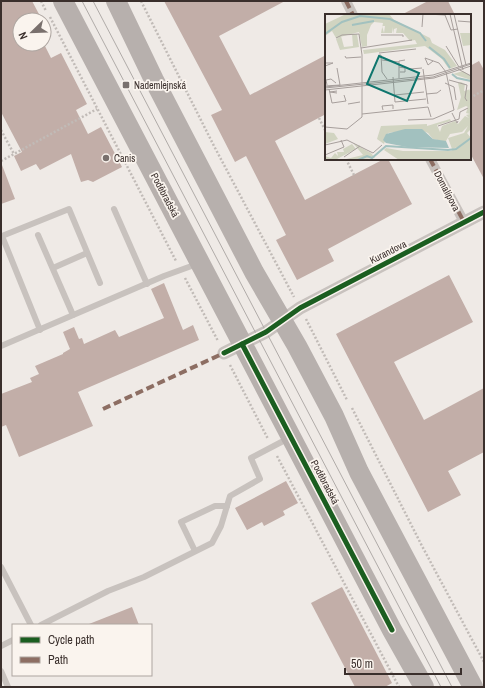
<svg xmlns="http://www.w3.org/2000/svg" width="485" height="688" font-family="'Archivo Narrow',sans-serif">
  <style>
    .building { fill: #c2aea8 }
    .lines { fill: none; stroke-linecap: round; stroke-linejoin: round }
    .path { stroke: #c1bbb7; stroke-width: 2.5; stroke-dasharray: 2 2; stroke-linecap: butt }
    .service { stroke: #c8c2be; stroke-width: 6 }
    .pedestrian { stroke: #c8c2be; stroke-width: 10 }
    .minor { stroke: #c8c2be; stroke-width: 13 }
    .primary { stroke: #b7b0ad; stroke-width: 20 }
    .tram { stroke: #b0aba8; stroke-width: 1 }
    .quiet { stroke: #8d6e63; stroke-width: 4; stroke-dasharray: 8 4; stroke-linecap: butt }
    .cycleway-casing { stroke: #faf4ee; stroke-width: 8 }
    .cycleway { stroke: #1b5e20; stroke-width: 5 }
    .poi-dot { fill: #79706d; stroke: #faf4ee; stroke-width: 1.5 }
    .labels { text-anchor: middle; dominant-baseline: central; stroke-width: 3.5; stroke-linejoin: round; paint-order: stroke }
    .poi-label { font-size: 10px; fill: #3a2f2c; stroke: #faf4ee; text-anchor: start }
    .street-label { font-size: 10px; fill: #3a2f2c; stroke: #faf4ee }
    .inset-river { fill: none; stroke: #a2c1bf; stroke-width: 2 }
    .inset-road { fill: none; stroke: #a79f9c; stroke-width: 1 }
    .view { fill: #0f766e; fill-opacity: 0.15; stroke: #0f766e; stroke-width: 2 }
    .inset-edge { fill: none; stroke: #3a2f2c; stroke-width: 2 }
  </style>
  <rect width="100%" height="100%" fill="#efeae6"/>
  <g class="building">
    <path d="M1 1H32L40 16 33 20H20V44H44L51 58 61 53 87 104 76 110 88 134 101 127 122 167 93 182 88 180 81 182 71 154 40 170 36 164 21 171 14 156 22 152 1 112Z"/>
    <path d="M164 1H285L219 36 250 95 326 55V114L275 141 305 200 384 159H388L412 204 328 249 334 261 297 280 276 240 286 235 246 156 235 162 211 115 222 110Z"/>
    <path d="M428 1H448L455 15H401Z"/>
    <path d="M479 61 484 70V179L470 153V66Z"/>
    <path d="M1 165H2L15 199 1 204Z"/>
    <path d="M449 275 473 322 394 362 424 420 484 388V452L448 471 461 495 428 512 336 334Z"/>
    <path d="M164 283 183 330 193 325 199 340 78 392 93 426 19 457 6 425 1 427V394L32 382 30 378 39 374 35 366 63 354V353L70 349 63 332 74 327 79 339 82 338 84 344 115 330 119 337 164 318 151 289Z"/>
    <path d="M286 481 298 503 283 511 285 515 264 526 262 522 247 530 235 508Z"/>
    <path d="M342 587 392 683 385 687H355L311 603Z"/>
    <path d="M132 607 139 625H89V624Z"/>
  </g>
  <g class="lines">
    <g class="path">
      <path d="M41 1 46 11"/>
      <path d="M141 1 214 146 294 297"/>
      <path d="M50 17 176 261"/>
      <path d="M470 98 484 90"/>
      <path d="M319 118 326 132"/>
      <path d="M1 130 14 154"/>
      <path d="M346 159 354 175"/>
      <path d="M1 161 97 109"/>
      <path d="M185 278 218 341"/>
      <path d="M306 319 347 400"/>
      <path d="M230 365 268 439"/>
      <path d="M352 408 422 546 484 662"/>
      <path d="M277 456 399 687"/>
    </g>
    <g class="service">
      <path d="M114 209 147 284"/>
      <path d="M38 235 73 315"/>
      <path d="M53 268 87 253"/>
      <path d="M40 330 2 236 69 209 100 283"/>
      <path d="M1 346 164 276 197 264"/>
      <path d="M195 551 181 522 215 506H227"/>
      <path d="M1 567 31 625"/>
      <path d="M41 625 108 591 144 577 212 543 221 526 230 496 260 479 251 458 289 438"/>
      <path d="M1 646 13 640"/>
      <path d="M1 671 8 687"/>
    </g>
    <g class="pedestrian">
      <path d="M346 1 353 15"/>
      <path d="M430 159 464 222"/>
    </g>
    <path class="minor" d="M224 353 266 332 300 308 484 212"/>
    <g class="primary">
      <path d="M63 1 392 630 424 687"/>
      <path d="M116 1 154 80 254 272 297 346 334 416 359 472 473 687"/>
    </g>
    <g class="tram">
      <path d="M82 1 441 687"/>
      <path d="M93 1 452 687"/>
    </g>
    <g class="quiet">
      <path d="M346 1 353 15"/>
      <path d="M430 159 464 222"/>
      <path d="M103 409 224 353"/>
    </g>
    <g class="cycleway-casing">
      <g id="cycleway">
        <path d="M242 344 392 630"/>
        <path d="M224 353 266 332 300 308 484 212"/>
      </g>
    </g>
    <use href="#cycleway" class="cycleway"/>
  </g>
  <g class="poi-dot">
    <rect x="122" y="81" width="8" height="8" rx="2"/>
    <circle cx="106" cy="158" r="4"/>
  </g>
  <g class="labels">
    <g class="poi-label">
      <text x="134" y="85">Nademlejnská</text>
      <text x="114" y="158">Canis</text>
    </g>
    <g class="street-label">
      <text transform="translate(447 191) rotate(62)">Domalípova</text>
      <text transform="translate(165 195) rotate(62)">Poděbradská</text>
      <text transform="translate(388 252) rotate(-27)">Kurandova</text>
      <text transform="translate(325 482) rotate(62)">Poděbradská</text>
    </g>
  </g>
  <g transform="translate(325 14)">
    <rect width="146" height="146" fill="#efeae6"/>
    <path d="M21 0H64L69 6 105 24 107 29 120 36 132 52 124 55 117 45 100 32 39 40 38 36 92 30 90 26 85 27 78 19H71L72 14 69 15 68 20V13L67 19H59L60 12H57L59 19H56L58 9 49 8 46 11 42 21V32L37 33 34 18 11 24 7 17 0 22V10ZM135 19H146V31L138 32ZM27 20H32L34 33 15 36 11 25 16 22 19 33 28 32ZM138 57 146 62V66L128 60ZM136 68 140 70 139 77 146 75 144 76 146 77V115L142 119 146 124 133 133 127 135 123 124 139 119 143 112 137 118 125 120 121 127H117L108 125 103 119 93 115 63 119 59 130 52 125 56 112 102 110V112L125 105 126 107 112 111 115 118 117 112 130 107 133 110 140 102 144 104 141 101 145 100 141 99 143 93 141 92 132 96 136 83 133 69ZM0 118 9 119 13 125 0 130ZM146 125V146H74L59 136 61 134 78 137H126ZM28 129 46 139 50 144 17 146 38 141ZM27 130 31 135 12 145 0 146V142L6 144 10 139 13 142 12 138H19L18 135Z" fill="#d1d4c1"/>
    <path d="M80 115H97L108 125 121 127 124 134 82 133 61 129 58 126 61 120Z" fill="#a2c1bf"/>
    <path class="inset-river" d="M27 11 49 7M0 20 17 8 35 2 65 5 95 19 101 27M104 33 119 45 125 54M127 60 132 64 146 67M33 146 42 142 47 144 61 132 123 136 131 135 146 124"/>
    <path class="inset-road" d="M102 0 120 1 126 16 133 15M125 0 138 56M129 0 141 51M133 7 146 8M97 13 98 0M56 21H78V23M121 32 134 53M36 34 87 26M54 39 91 35M54 41H56L57 58 62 65M20 42 21 44 36 43M57 46 74 48M0 49H8L0 52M74 53 80 54V58H75M85 55 97 54M98 55 103 90M133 55 146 62M68 63 70 88 101 85M74 64V47L80 46M124 66 142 71M120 69 129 73 131 86M2 71 1 66 6 65 11 69M142 71 140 84 142 87M0 72 15 71 12 54M0 73 108 61 146 49M0 74 108 63 146 50M4 75 7 89 21 87 19 81M0 76 109 64 146 52M12 79 5 78 12 77M101 80 112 79 116 76M70 81 99 78M23 90 35 88M58 96 57 92 68 91V95M127 99 132 109 133 107M37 100 103 93 106 103M83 106 108 105 129 96 121 58 114 49 100 44 103 51 108 47M113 112 134 105 135 98 143 94M0 113 22 115 37 103V41L34 20 17 21 11 24M0 131 22 126 48 139 57 131M0 141 19 133 16 126M19 143 35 132"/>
    <path class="view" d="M54 42 94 59 82 87 42 70Z"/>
    <rect width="146" height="146" class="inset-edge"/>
  </g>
  <rect width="485" height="688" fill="none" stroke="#3a2f2c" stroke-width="4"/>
  <rect x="12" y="624" width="140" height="52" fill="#faf4ee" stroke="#ada5a0"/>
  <rect x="20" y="637" width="20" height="6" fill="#1b5e20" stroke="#ada5a0"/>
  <text x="48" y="644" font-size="12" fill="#3a2f2c">Cycle path</text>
  <rect x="20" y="657" width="20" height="6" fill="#8d6e63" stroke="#ada5a0"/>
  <text x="48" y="664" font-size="12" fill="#3a2f2c">Path</text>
  <g transform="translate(32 32) rotate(247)"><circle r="19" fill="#faf4ee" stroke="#ada5a0"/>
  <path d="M0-3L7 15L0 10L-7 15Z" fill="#79706d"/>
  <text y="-6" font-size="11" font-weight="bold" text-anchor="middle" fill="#3a2f2c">N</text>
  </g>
  <path d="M345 668v6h116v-6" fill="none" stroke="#3a2f2c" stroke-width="2"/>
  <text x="351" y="668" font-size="12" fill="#3a2f2c" stroke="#faf4ee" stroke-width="3" paint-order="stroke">50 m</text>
</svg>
